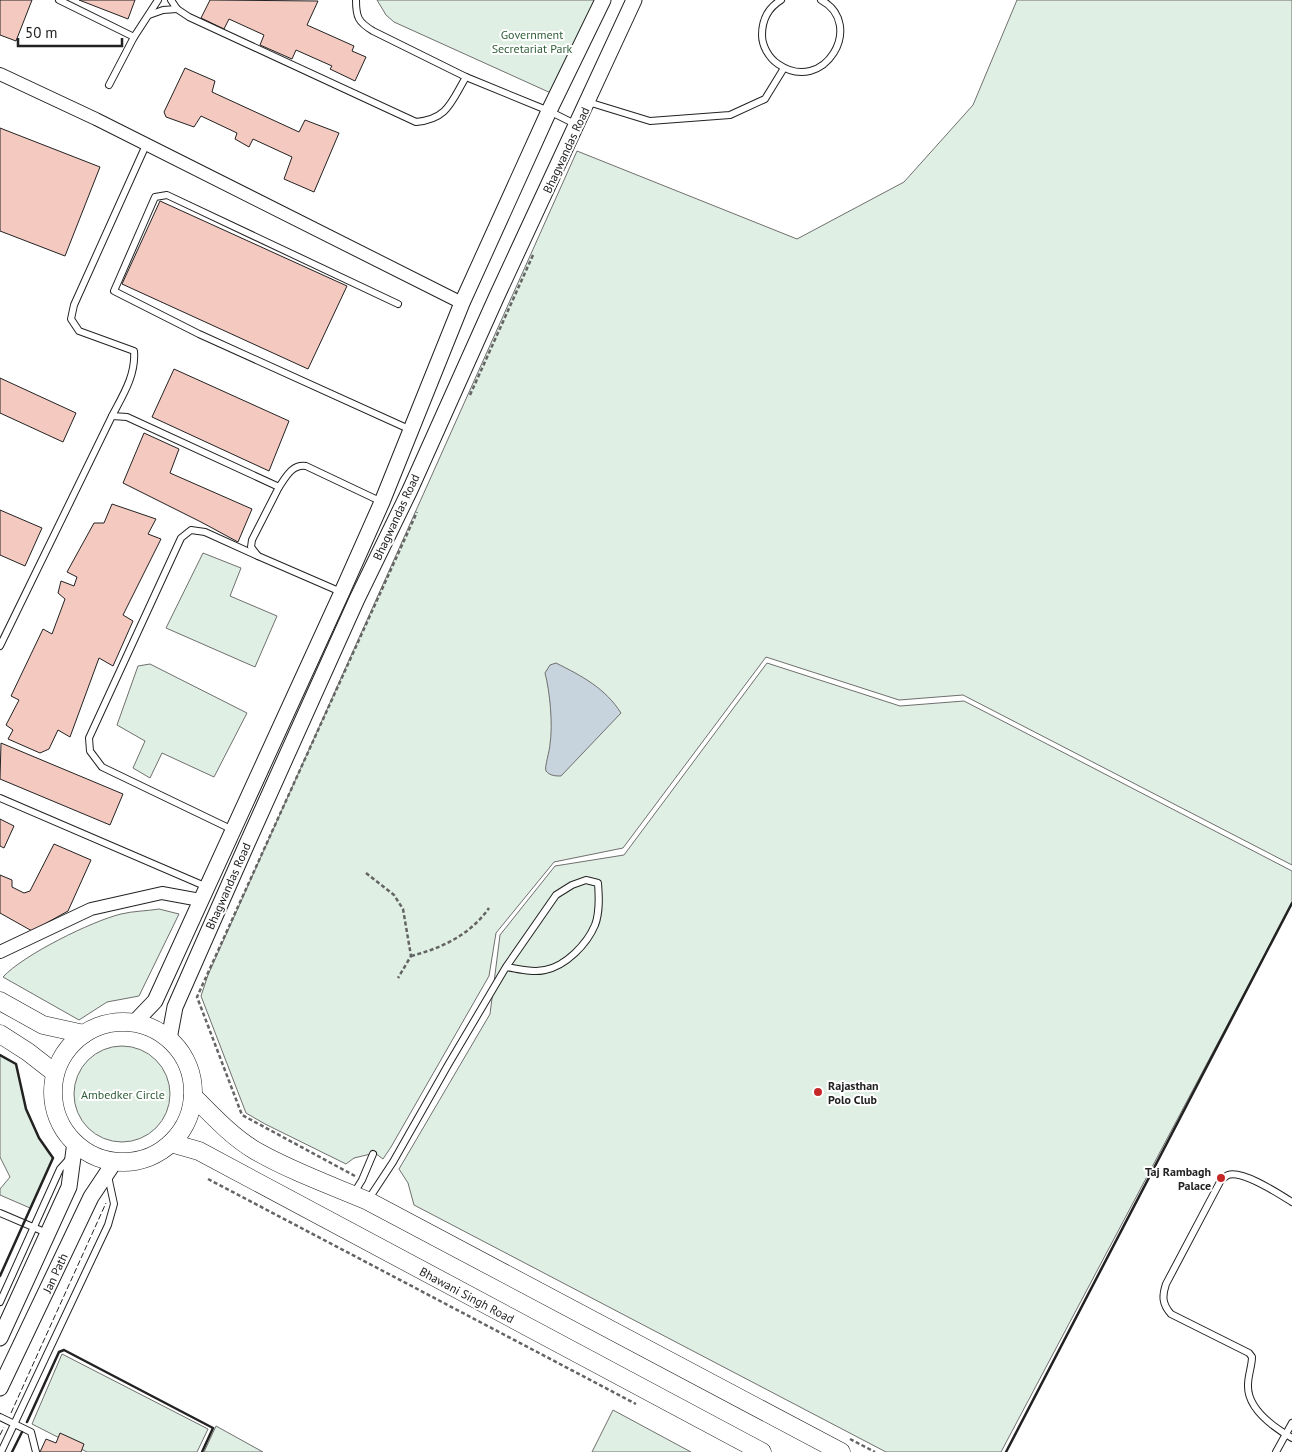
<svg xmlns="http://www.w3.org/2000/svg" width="1292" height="1452" font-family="'PT Sans',sans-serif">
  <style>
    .green { fill: #e0efe3; stroke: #6f6f6f }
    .water { fill: #c7d3dd; stroke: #6f6f6f }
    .building { fill: #f3c9c0; stroke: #222 }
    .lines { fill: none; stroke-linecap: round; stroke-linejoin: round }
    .service-casing { stroke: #222; stroke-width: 8 }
    .minor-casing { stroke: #222; stroke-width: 14 }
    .tertiary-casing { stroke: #222; stroke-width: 17 }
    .secondary-casing { stroke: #222; stroke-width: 19 }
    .path { stroke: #646464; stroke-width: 2.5; stroke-dasharray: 4 2.5; stroke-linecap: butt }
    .service { stroke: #fff; stroke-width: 6 }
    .minor { stroke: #fff; stroke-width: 12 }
    .tertiary { stroke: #fff; stroke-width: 15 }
    .secondary { stroke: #fff; stroke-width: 18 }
    .fence { stroke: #222; stroke-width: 1; stroke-dasharray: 6 2.5; stroke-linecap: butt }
    .wall { stroke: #222; stroke-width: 2.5 }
    .poi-dot { fill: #c62828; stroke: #fff; stroke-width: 2 }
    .labels { text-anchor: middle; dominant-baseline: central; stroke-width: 4; stroke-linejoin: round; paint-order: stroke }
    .park-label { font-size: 12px; fill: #2f5e38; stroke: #fff }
    .street-label { font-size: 12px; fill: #222; stroke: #fff }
    .poi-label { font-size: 12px; font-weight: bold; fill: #222; stroke: #fff; text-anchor: start }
  </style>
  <rect width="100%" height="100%" fill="#fff"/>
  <g class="green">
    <path d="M377 0H595L553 94 394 22 386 15Z"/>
    <path d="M1017 0H1292V865L963 695 899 700 766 657 623 848 554 862 496 933 489 976 391 1147 383 1159 375 1153 354 1158 346 1164 265 1124 246 1113 201 996 208 975 577 151 797 239 904 182 973 105Z"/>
    <path d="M203 553 241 568 230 596 277 616 255 667 166 628Z"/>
    <path d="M767 663 900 706 964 701 1292 871V903L1001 1452H886L414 1205 408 1183 399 1169 490 1014 500 935 555 866 624 855Z"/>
    <path d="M150 664 247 713 214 777 162 753 150 778 133 768 145 741 117 725 138 666Z"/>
    <path d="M159 909 179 914 139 996 107 1002 79 1020 3 977C23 955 92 921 121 914 133 911 147 911 159 909Z"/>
    <circle cx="122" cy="1094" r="48"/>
    <path d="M0 1055 16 1064 26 1109 39 1138 53 1158 30 1208 0 1195V1189L10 1177 0 1157Z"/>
    <path d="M62 1354 208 1429 197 1452H87L32 1424Z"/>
    <path d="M613 1410 691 1452H592Z"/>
    <path d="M216 1426 263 1452H204Z"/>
  </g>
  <path class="water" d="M556 663C582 676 605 688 621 713L561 776C556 776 550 776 546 771 544 768 550 750 550 744 553 725 550 692 545 673L550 665Z"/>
  <g class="building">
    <path d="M0 0H32L16 41 0 35Z"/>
    <path d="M79 0H135L128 19Z"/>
    <path d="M210 0 318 1 307 25 354 46 352 51 366 57 355 81 330 69 332 66 296 50 292 59 260 45 264 35 229 19 224 29 201 18Z"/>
    <path d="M185 68 215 81 212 92 299 132 305 120 339 133 314 192 284 179 292 157 253 139 249 147 235 139 237 133 201 116 194 127 166 117 164 112Z"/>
    <path d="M0 128 100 167 65 256 0 231Z"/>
    <path d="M160 201 347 286 308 369 122 284Z"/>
    <path d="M174 369 289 421 269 471 152 417Z"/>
    <path d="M0 378 76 413 63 442 0 413Z"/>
    <path d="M144 433 179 449 170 473 252 509 238 542 201 522 123 483Z"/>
    <path d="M112 504 156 519 148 534 161 539 123 615 133 621 113 666 99 658 70 737 58 730 49 749 40 753 8 739 13 730 6 725 19 700 11 696 43 629 52 634 65 599 58 593 61 581 74 586 77 577 67 572 94 523H104Z"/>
    <path d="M0 510 42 528 25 566 0 555Z"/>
    <path d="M1 743 123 794 110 825 0 779Z"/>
    <path d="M0 819 14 826 4 848 0 846Z"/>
    <path d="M54 844 91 860 68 911 32 931 0 913V875L12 880V887L24 893 30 891Z"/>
    <path d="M60 1433 84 1444 81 1452H40L46 1439 56 1443Z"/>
  </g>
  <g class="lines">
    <g class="service-casing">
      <g id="service">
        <path d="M59 0 134 37"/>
        <path d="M171 0 177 9 189 17 416 122C448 119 451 102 466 77"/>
        <path d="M356 0C356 17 358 22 373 31L466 77 549 111 577 125"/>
        <path d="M781 0C768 8 762 20 762 35 762 46 769 58 778 64 824 96 866 24 821 0"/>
        <path d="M149 15 163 10 177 9"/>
        <path d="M109 85 134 37 158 0"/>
        <path d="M588 102 650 121 730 115 765 99 784 68"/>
        <path d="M398 304 167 195 155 197 114 291 199 334 411 430"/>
        <path d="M112 416C123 395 136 375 134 351L79 331 71 319 74 305 146 145"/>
        <path d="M279 487 252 540 251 547 258 556 341 592"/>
        <path d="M0 646 112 416 127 417 279 487C286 477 292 464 306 466L382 502"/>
        <path d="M0 798 207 887"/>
        <path d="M233 830 102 767 90 751 89 738 181 538 191 530 205 532 258 556"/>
        <path d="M354 1193 362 1180 373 1154"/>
        <path d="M368 1200 393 1162 448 1065 506 967 556 895 572 885 586 880 598 883C599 896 600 912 595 925 587 944 566 966 545 970 532 973 519 969 506 967"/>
        <path d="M1292 1202C1279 1194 1243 1170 1228 1175 1226 1176 1224 1178 1221 1180L1166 1284C1162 1296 1162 1304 1171 1314L1249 1353 1252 1357C1252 1366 1248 1375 1248 1385 1247 1409 1273 1427 1292 1438"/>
        <path d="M0 1213 47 1233"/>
        <path d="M0 1302 60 1169 69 1159"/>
        <path d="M0 1417 31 1432 36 1452"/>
        <path d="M1 1452 108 1225 114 1204 108 1176"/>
        <path d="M1276 1452 1292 1423"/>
      </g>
    </g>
    <g class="minor-casing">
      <g id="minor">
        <path d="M0 74 96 119 462 303"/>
        <path d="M0 952 91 909 162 893 200 900"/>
      </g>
    </g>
    <g class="tertiary-casing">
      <g id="tertiary">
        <path d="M134 1023 155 1001 342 592 382 502 462 303 549 111 603 0"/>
        <path d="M169 1039 175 1007 246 846 357 599 410 490 496 298 634 0"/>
        <path d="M0 1338 69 1187 75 1142"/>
        <path d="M0 1388 91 1197 115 1161"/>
      </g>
    </g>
    <g class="secondary-casing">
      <g id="secondary">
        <path d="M0 1001 43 1025 84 1034"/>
        <circle cx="123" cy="1092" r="70"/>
        <path d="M0 1034 28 1052 55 1073"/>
        <path d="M193 1096C212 1115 232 1137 256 1151 291 1171 330 1185 368 1201L841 1452"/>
        <path d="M171 1143 199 1151 762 1452"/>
      </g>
    </g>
    <g class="path">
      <path d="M470 395 533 255"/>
      <path d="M366 873 394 895 403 909 411 956 398 978"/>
      <path d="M411 956C442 948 470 935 489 908"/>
      <path d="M355 1176 242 1115 197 997 417 512"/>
      <path d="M208 1179 636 1404"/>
      <path d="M850 1439 875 1452"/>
    </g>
    <use href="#service" class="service"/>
    <use href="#minor" class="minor"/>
    <use href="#tertiary" class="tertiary"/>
    <use href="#secondary" class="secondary"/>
    <g class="fence">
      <path d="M11 1413 106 1203"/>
      <path d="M0 1435 4 1427"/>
    </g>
    <g class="wall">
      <path d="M0 1055 16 1064 26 1109 39 1138 53 1158 0 1276"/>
      <path d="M27 1422 59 1352 64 1350 213 1428 202 1452"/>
      <path d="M12 1452 22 1432"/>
      <path d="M1006 1452 1292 903"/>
    </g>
  </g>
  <g class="poi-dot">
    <circle cx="818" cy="1092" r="5"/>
    <circle cx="1221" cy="1178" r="5"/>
  </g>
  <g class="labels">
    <g class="park-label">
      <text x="532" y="34">Government<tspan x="532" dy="14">Secretariat Park</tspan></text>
      <text x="123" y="1094">Ambedker Circle</text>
    </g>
    <g class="street-label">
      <text transform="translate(566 150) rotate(-65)">Bhagwandas Road</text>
      <text transform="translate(396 517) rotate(-65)">Bhagwandas Road</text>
      <text transform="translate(228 886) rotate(-66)">Bhagwandas Road</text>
      <text transform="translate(55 1273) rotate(-65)">Jan Path</text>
      <text transform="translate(467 1295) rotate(28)">Bhawani Singh Road</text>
    </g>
    <g class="poi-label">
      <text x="828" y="1085">Rajasthan<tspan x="828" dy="14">Polo Club</tspan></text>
      <text x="1211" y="1171" text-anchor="end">Taj Rambagh<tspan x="1211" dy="14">Palace</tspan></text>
    </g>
  </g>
  <path d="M18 38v8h104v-8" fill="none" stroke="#222222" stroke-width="2.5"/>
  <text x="25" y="38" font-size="15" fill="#222222" stroke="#ffffff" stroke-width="4" paint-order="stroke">50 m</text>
</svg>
